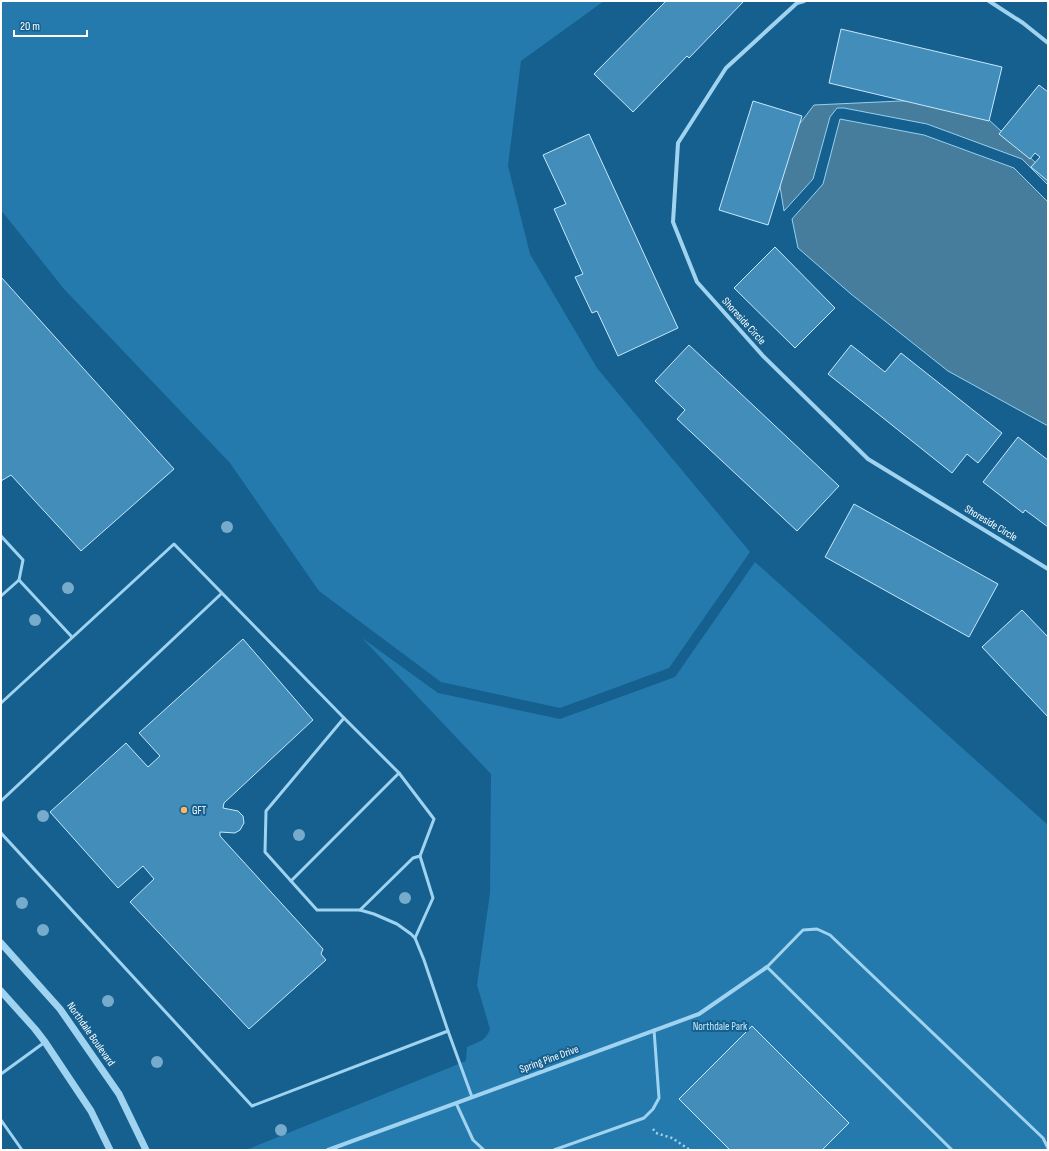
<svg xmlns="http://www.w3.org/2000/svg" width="1049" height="1151" font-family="'Sofia Sans Condensed',sans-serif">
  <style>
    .green { fill: #247aac }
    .water { fill: #467d9d; stroke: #92d1f3 }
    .building { fill: #428db9; stroke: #c7e8fc }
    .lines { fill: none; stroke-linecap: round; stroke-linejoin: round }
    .path { stroke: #a0d3f0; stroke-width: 2.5; stroke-dasharray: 2 3; stroke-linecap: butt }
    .service { stroke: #a0d3f0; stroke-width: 3 }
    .minor { stroke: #a0d3f0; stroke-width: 4 }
    .tertiary { stroke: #a0d3f0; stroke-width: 7 }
    .tree { fill: #77abcb }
    .poi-dot { fill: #ffb460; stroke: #15608f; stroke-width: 1.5 }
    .labels { text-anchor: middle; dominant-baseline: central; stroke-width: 4; stroke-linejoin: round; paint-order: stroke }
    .street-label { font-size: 11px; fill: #fff; stroke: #15608f }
    .poi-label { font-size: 11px; fill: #fff; stroke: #15608f; text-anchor: start }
    .park-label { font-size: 11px; fill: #c7e8fc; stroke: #15608f }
  </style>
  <rect width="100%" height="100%" fill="#15608f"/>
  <g class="green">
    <path d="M1 1H604L521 61 508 166 530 254 597 368 750 552 669 668 560 708 441 682 319 591 230 463 64 289 1 210Z"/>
    <path d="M755 562 1048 825V1150H246L466 1061 467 1047C478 1042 486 1041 490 1029L477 985 490 893 491 774 362 638 438 693 560 719 675 677Z"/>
  </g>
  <g class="water">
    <path d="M965 98 1048 174V185L1022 159 927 124 844 108H837L830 117 813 179 784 211 775 156 814 105Z"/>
    <path d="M840 119 924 135 1014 168 1048 202V426L948 371 851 294 798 248 792 219 823 184Z"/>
  </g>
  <g class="building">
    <path d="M666 1H744L689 58 687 56 633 112 594 74Z"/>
    <path d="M841 29 1002 67 989 121 829 83Z"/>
    <path d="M1039 85 1048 92V181L1031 167 1040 157 1035 153 1030 159 999 134Z"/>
    <path d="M753 101 802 116 768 225 719 210Z"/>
    <path d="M589 134 678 328 618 356 597 311 592 313 575 277 583 274 554 209 566 204 543 155Z"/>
    <path d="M775 247 835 308 795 348 734 288Z"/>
    <path d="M1 277 174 469 81 551 11 475 1 481Z"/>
    <path d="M689 345 839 486 797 531 677 419 685 410 655 381Z"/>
    <path d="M851 345 885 372 901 353 1002 433 978 463 967 454 952 473 828 374Z"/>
    <path d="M1018 437 1048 460V527L1025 510 1023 513 983 482Z"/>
    <path d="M854 504 998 584 969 637 825 557Z"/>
    <path d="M1022 610 1048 637V717L982 647Z"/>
    <path d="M243 639 313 720 224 803 223 808 238 811 243 816 244 823 240 830 235 833 220 832V836L323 949 321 954 326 960 249 1029 130 902 154 879 143 866 118 888 50 812 126 743 148 767 160 756 139 733Z"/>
    <path d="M752 1026 849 1123 822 1150H730L679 1099Z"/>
  </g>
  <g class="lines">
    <path class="path" d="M653 1129 656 1133 672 1138 690 1150"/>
    <g class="service">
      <path d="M1 536 23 560 19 580 1 596"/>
      <path d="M19 580 72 637"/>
      <path d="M1 703 174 544 344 718 266 811 265 852 317 910H360L374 914 397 924 411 934 415 938 424 960 448 1031 252 1106 1 833"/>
      <path d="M1 801 221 594"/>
      <path d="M291 881 399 773 344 718"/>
      <path d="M360 910 413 858 420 856 434 819 399 773"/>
      <path d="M415 938 433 898 420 856"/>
      <path d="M448 1031 472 1097"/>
      <path d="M1 1074 45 1042"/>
      <path d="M456 1103 473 1140 484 1150"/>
      <path d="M1 1120 22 1150"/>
      <path d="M554 1150 644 1118 653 1109 659 1098 654 1030"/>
      <path d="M952 1150 767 967 803 930 817 929 830 935 1043 1138 1048 1148"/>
    </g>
    <g class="minor">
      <path d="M804 1 797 3 726 68 678 143 673 222 697 282 763 356 868 459 1048 569"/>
      <path d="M989 1 1023 23 1048 43"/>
      <path d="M328 1150 699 1014 767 967"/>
    </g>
    <g class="tertiary">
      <path d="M1 943 60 1009 119 1094 146 1150"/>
      <path d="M1 991 35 1029 45 1042 91 1111 110 1150"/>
    </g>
  </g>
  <g class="tree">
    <circle cx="227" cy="527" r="6"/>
    <circle cx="68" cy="588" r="6"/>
    <circle cx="35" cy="620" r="6"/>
    <circle cx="43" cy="816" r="6"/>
    <circle cx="299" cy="835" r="6"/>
    <circle cx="405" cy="898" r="6"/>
    <circle cx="22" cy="903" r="6"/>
    <circle cx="43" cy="930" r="6"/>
    <circle cx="108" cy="1001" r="6"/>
    <circle cx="157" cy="1062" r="6"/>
    <circle cx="281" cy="1130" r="6"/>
  </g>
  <circle class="poi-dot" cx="184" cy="810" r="4"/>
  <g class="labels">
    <g class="street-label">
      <text transform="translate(744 321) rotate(48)">Shoreside Circle</text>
      <text transform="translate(991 523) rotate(31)">Shoreside Circle</text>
      <text transform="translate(91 1034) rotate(55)">Northdale Boulevard</text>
      <text transform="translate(549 1059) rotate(-20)">Spring Pine Drive</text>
    </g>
    <g class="poi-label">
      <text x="192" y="810">GFT</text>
    </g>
    <g class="park-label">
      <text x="720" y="1026">Northdale Park</text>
    </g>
  </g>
  <rect width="1049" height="1151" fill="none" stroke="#ffffff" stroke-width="4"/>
  <path d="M14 30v6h73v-6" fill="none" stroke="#ffffff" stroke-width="2"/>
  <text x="20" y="30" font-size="12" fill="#ffffff" stroke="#15608f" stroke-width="3" paint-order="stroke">20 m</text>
</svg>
